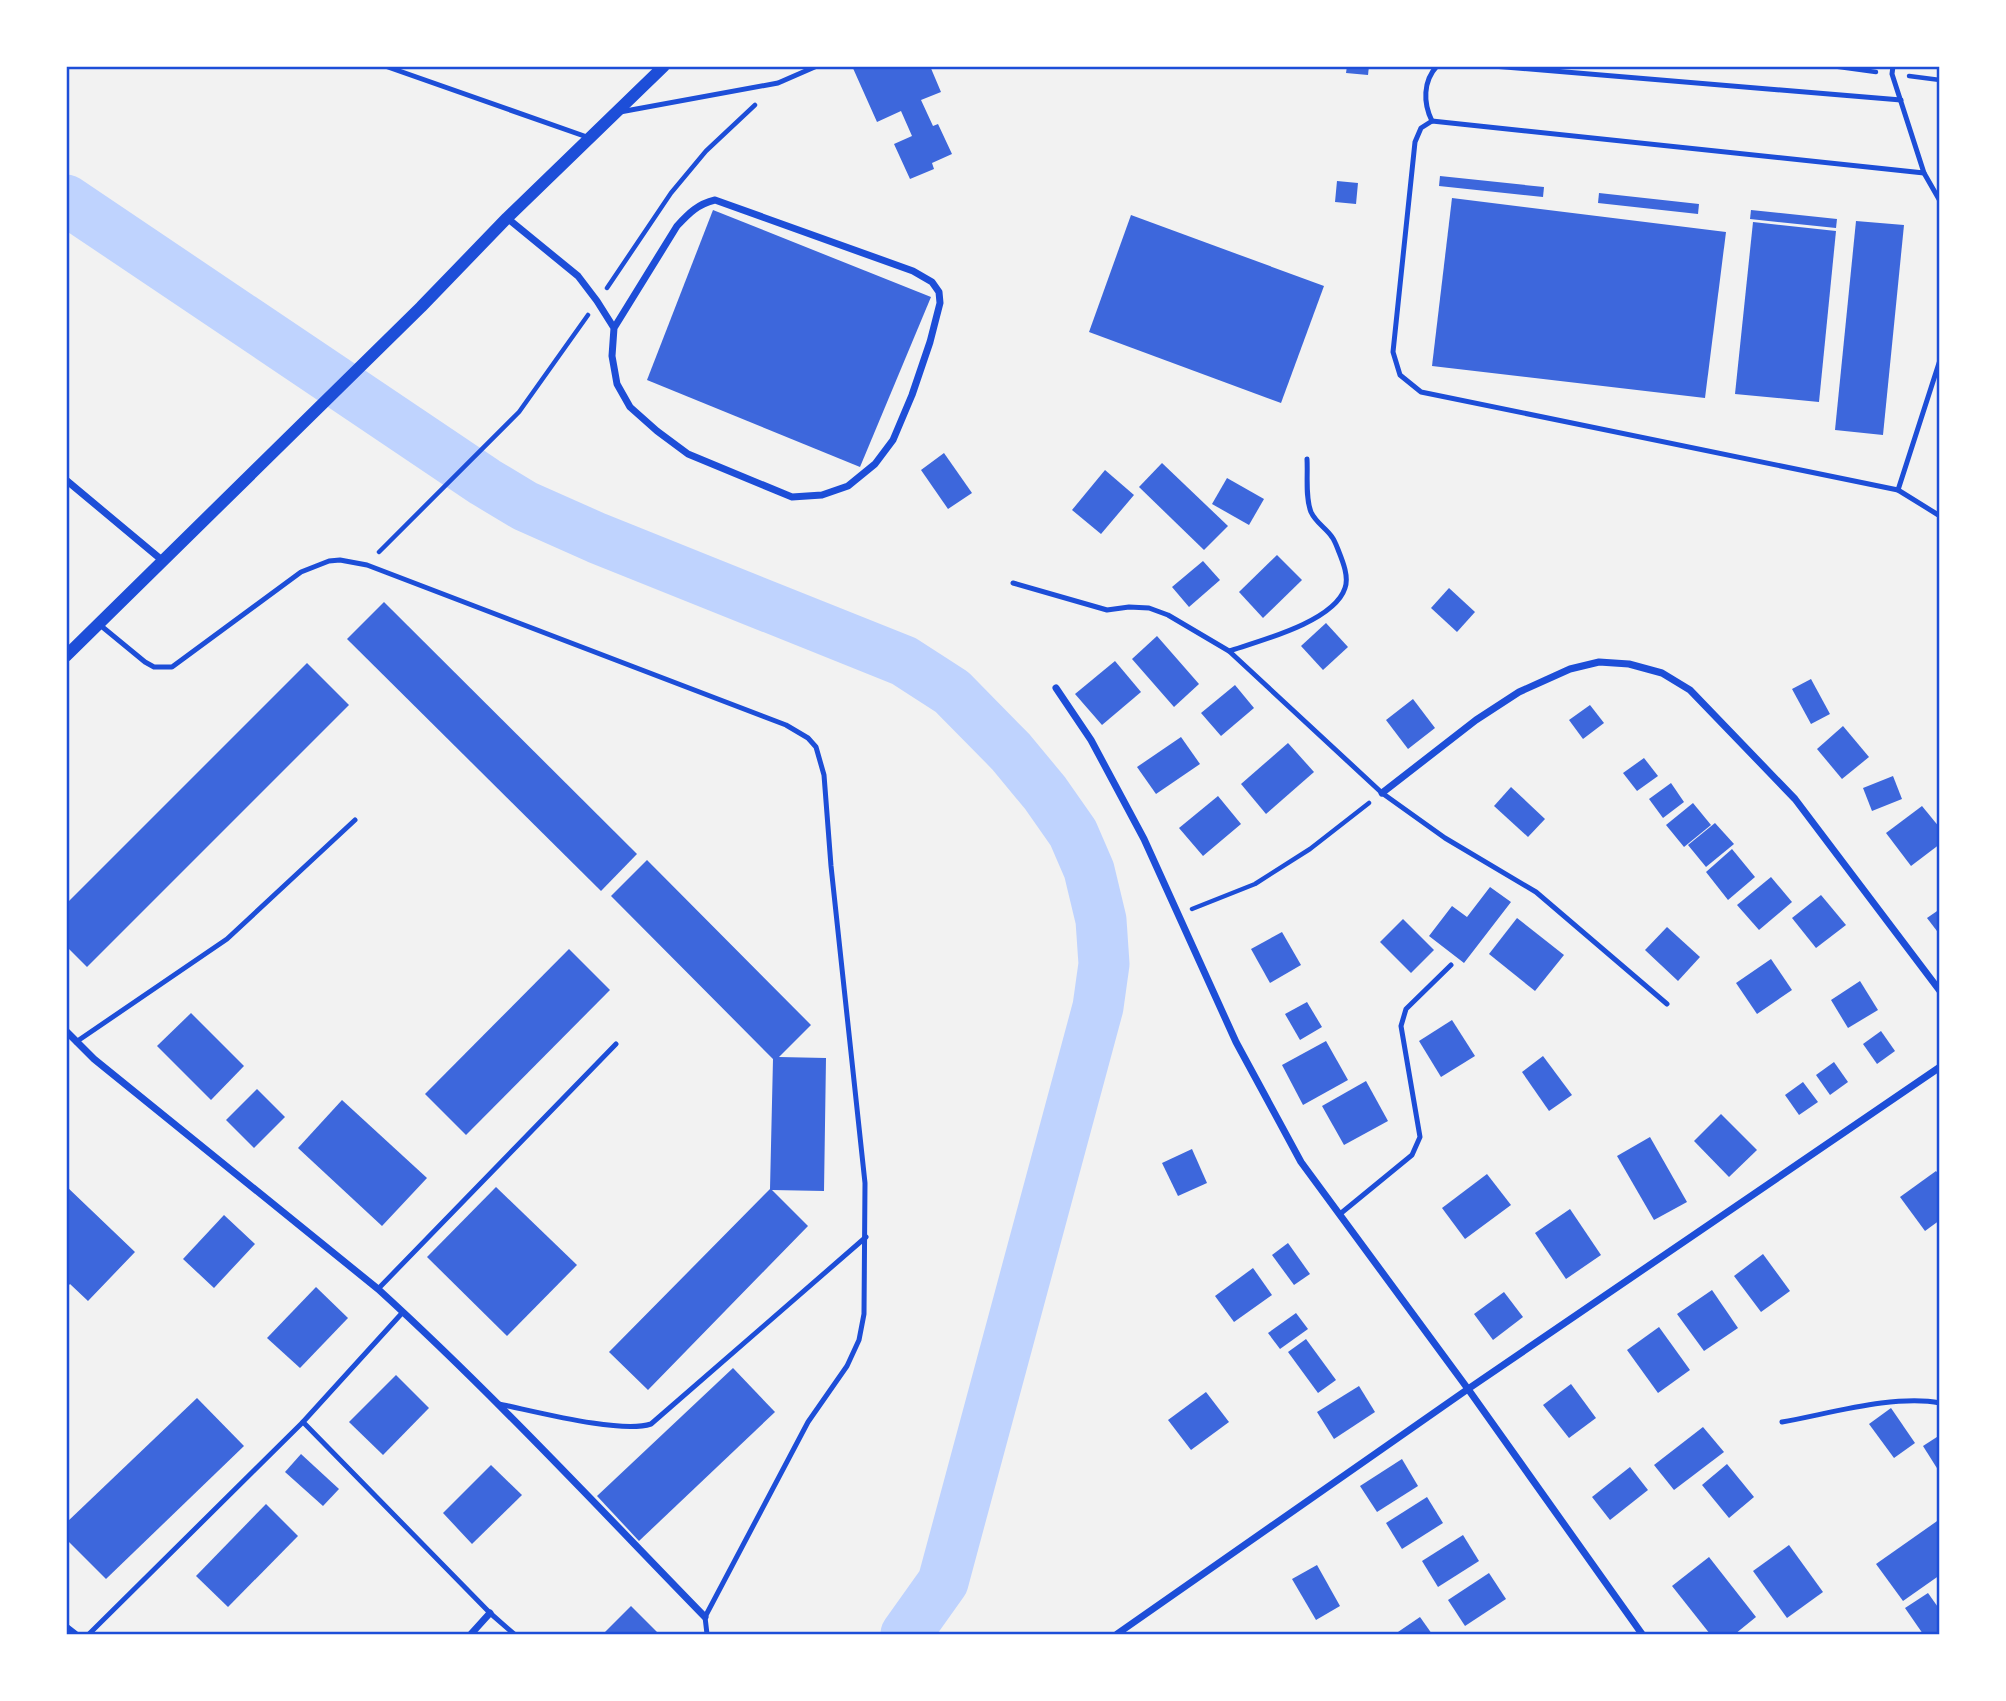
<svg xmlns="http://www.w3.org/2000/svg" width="2006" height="1701" font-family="Lato,sans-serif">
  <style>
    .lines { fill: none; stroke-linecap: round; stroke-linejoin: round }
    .river { stroke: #bfd3fe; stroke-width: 51 }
    .building { fill: #3d67dc }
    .path { stroke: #1d4ed8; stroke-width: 4.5 }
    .service { stroke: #1d4ed8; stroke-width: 5 }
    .minor { stroke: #1d4ed8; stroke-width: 7 }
    .tertiary { stroke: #1d4ed8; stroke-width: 12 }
    .neatline { fill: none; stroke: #1d4ed8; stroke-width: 2.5 }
  </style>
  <rect width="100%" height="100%" fill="#f2f2f2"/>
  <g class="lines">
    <path class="river" d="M66 200 485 482 525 506 597 538 904 661 952 692 1011 752 1045 793 1073 833 1089 870 1101 920 1104 964 1098 1007 943 1582 906 1634"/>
  </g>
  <g class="building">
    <path d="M852 66H930L941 92 921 100 933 126 938 124 952 154 932 163 934 169 910 179 894 144 912 136 901 111 877 122Z"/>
    <path d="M1347 66H1369L1368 75 1346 73Z"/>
    <path d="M1440 176 1544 187 1543 197 1439 186Z"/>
    <path d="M1337 181 1358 183 1356 204 1335 202Z"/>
    <path d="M1599 193 1699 204 1698 214 1598 203Z"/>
    <path d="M1452 198 1726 232 1705 398 1432 366Z"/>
    <path d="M713 210 931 297 860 467 647 380Z"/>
    <path d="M1751 210 1837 219 1836 228 1750 219Z"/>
    <path d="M1131 215 1324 286 1281 403 1089 332Z"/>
    <path d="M1856 221 1904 225 1883 435 1835 430Z"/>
    <path d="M1753 222 1836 231 1819 402 1735 394Z"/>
    <path d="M944 453 972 493 948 509 921 470Z"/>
    <path d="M1162 463 1228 526 1204 550 1139 487Z"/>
    <path d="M1105 470 1134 495 1101 534 1072 510Z"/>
    <path d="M1227 478 1264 499 1249 525 1212 504Z"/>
    <path d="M1277 555 1302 580 1263 618 1239 592Z"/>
    <path d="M1203 561 1220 580 1189 607 1172 587Z"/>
    <path d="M1449 588 1475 612 1457 632 1431 608Z"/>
    <path d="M384 602 637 854 601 891 347 639Z"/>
    <path d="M1326 623 1348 647 1323 670 1301 646Z"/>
    <path d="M1157 636 1199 684 1174 707 1132 659Z"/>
    <path d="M1115 661 1141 692 1102 725 1075 694Z"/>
    <path d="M307 663 349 705 87 967 66 946V904Z"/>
    <path d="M1811 679 1830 714 1811 724 1792 689Z"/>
    <path d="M1235 685 1254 708 1221 736 1201 713Z"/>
    <path d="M1413 699 1435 728 1408 749 1386 720Z"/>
    <path d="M1590 705 1604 723 1583 739 1569 720Z"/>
    <path d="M1843 726 1869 757 1842 779 1817 749Z"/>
    <path d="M1181 737 1200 764 1156 794 1137 767Z"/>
    <path d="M1288 743 1314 772 1266 814 1241 784Z"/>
    <path d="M1644 758 1658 776 1637 791 1623 773Z"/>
    <path d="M1893 776 1902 799 1872 811 1863 788Z"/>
    <path d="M1671 783 1684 802 1663 818 1649 799Z"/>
    <path d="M1511 787 1545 819 1528 837 1494 806Z"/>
    <path d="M1218 796 1241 824 1203 856 1179 828Z"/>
    <path d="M1693 803 1711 825 1684 847 1666 825Z"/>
    <path d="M1922 806 1940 828V844L1911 866 1886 833Z"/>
    <path d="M1715 823 1734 844 1706 867 1688 845Z"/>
    <path d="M1732 849 1755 877 1728 900 1706 872Z"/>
    <path d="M647 860 811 1025 779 1057 826 1058 824 1191 772 1190 808 1226 648 1390 609 1352 770 1189 773 1059 611 896Z"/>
    <path d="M1771 877 1792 902 1759 930 1737 905Z"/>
    <path d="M1490 887 1511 902 1464 963 1429 936 1452 906 1467 917Z"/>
    <path d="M1821 895 1846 925 1816 948 1792 918Z"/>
    <path d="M1940 909V935L1927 918Z"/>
    <path d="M1517 918 1564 955 1535 991 1489 954Z"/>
    <path d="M1403 919 1434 950 1411 973 1380 942Z"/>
    <path d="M1667 927 1700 957 1678 981 1645 950Z"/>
    <path d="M1282 932 1301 965 1270 983 1251 949Z"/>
    <path d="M569 949 610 990 466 1135 425 1094Z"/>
    <path d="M1771 959 1792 990 1757 1014 1736 983Z"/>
    <path d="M1860 981 1878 1010 1848 1028 1831 1000Z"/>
    <path d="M1307 1002 1322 1027 1300 1040 1285 1014Z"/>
    <path d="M191 1013 244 1066 211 1100 157 1046Z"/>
    <path d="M1452 1020 1475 1056 1441 1077 1419 1041Z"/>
    <path d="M1881 1031 1895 1051 1877 1064 1863 1044Z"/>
    <path d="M1326 1041 1348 1080 1303 1105 1282 1065Z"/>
    <path d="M1543 1056 1572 1095 1549 1111 1522 1072Z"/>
    <path d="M1834 1062 1848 1082 1830 1095 1816 1075Z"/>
    <path d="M1366 1081 1388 1121 1344 1145 1322 1106Z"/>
    <path d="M1803 1082 1818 1102 1799 1115 1785 1095Z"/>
    <path d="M257 1089 285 1117 254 1148 226 1120Z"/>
    <path d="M342 1100 427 1178 382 1226 298 1148Z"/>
    <path d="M1721 1114 1757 1150 1729 1177 1694 1141Z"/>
    <path d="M1650 1137 1687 1202 1654 1220 1617 1156Z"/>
    <path d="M1192 1149 1207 1183 1178 1196 1162 1163Z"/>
    <path d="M1936 1171 1940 1176V1220L1925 1231 1900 1197Z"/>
    <path d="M1487 1174 1511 1205 1465 1239 1442 1208Z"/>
    <path d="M66 1186 135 1252 88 1301 70 1284 66 1288Z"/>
    <path d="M496 1187 577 1265 507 1336 427 1257Z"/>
    <path d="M1570 1209 1601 1255 1566 1279 1535 1233Z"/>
    <path d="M224 1215 255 1244 214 1288 183 1259Z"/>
    <path d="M1288 1243 1310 1274 1294 1285 1272 1255Z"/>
    <path d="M1763 1254 1790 1291 1761 1312 1734 1276Z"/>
    <path d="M1253 1268 1272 1295 1234 1322 1215 1296Z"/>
    <path d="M316 1287 348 1318 300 1368 267 1338Z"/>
    <path d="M1712 1290 1738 1328 1704 1351 1677 1314Z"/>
    <path d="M1504 1292 1523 1317 1493 1340 1474 1314Z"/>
    <path d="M1296 1313 1308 1329 1280 1349 1268 1333Z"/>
    <path d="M1659 1327 1690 1370 1658 1393 1627 1350Z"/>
    <path d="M1306 1339 1336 1380 1318 1393 1288 1352Z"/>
    <path d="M733 1368 775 1412 639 1541 597 1496Z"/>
    <path d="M396 1375 429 1408 383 1455 349 1422Z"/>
    <path d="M1571 1384 1596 1418 1569 1438 1543 1405Z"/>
    <path d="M1359 1386 1375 1412 1334 1439 1317 1412Z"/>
    <path d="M1206 1392 1229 1422 1191 1450 1168 1420Z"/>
    <path d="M197 1398 244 1446 106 1579 66 1539V1523Z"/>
    <path d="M1891 1408 1915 1443 1894 1458 1869 1424Z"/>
    <path d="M1703 1427 1724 1452 1674 1490 1654 1465Z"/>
    <path d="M1940 1435V1473L1923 1446Z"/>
    <path d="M301 1454 339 1489 323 1506 285 1472Z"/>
    <path d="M1402 1459 1418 1486 1377 1512 1360 1486Z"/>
    <path d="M1727 1464 1754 1497 1729 1518 1702 1485Z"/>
    <path d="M491 1465 522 1495 472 1544 443 1513Z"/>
    <path d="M1630 1467 1648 1490 1610 1520 1592 1497Z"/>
    <path d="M1427 1497 1443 1523 1402 1549 1386 1523Z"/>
    <path d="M266 1504 298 1536 228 1607 196 1576Z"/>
    <path d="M1940 1519V1575L1903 1601 1876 1564Z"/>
    <path d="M1463 1535 1479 1561 1438 1587 1422 1561Z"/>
    <path d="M1789 1545 1823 1592 1787 1618 1753 1571Z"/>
    <path d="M1709 1557 1756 1617 1735 1634H1710L1672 1586Z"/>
    <path d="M1317 1565 1340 1606 1316 1620 1292 1579Z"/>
    <path d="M1489 1573 1506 1599 1465 1626 1448 1600Z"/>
    <path d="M1928 1593 1940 1610V1634H1923L1905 1608Z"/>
    <path d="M631 1606 659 1634H603Z"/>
    <path d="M1420 1617 1432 1634H1395Z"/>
  </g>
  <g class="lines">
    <g class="path">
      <path d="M1832 66 1876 72"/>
      <path d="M1909 76 1940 80"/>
      <path d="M607 288 671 193 706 151 755 105"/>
      <path d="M379 552 519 412 588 315"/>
      <path d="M1192 909 1255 884 1310 849 1369 803"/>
    </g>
    <g class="service">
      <path d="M385 66 587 137"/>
      <path d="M1493 66 1901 100"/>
      <path d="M1893 66 1892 74 1924 173 1432 121 1421 128 1415 142 1393 352 1400 375 1421 392 1898 490 1940 516"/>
      <path d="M620 112 778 83 817 66"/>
      <path d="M1432 121C1423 103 1423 81 1437 66"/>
      <path d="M1924 173 1940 201"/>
      <path d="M1898 490 1940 360"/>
      <path d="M1013 583 1107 610 1129 607 1149 608 1168 615 1229 651 1382 793 1445 838 1536 892 1667 1004"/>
      <path d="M100 625 145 662 154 667H172L301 572 329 561 340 560 367 565 786 725 808 738 816 747 824 775 831 866 865 1183 864 1314 859 1340 847 1366 808 1422 705 1617 707 1634"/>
      <path d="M1229 651C1259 641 1334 622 1345 588 1349 577 1343 562 1339 552 1337 547 1335 541 1332 537 1326 528 1316 523 1311 512 1305 497 1308 475 1307 459"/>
      <path d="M76 1042 227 939 355 820"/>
      <path d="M1340 1214 1412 1155 1420 1137 1401 1026 1406 1009 1451 965"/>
      <path d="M378 1289 616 1044"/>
      <path d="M403 1312 303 1422 490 1613 514 1634"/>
      <path d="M499 1404C534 1411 620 1434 651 1424L866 1237"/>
      <path d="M1782 1422C1828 1414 1895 1394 1940 1403"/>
      <path d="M89 1634 303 1422"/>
    </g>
    <g class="minor">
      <path d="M507 218 578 276 597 301 614 328 612 356 617 384 630 407 657 431 688 454 792 497 822 495 848 486 875 464 893 440 912 395 930 342 940 303 939 292 932 282 913 271 715 200C698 204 689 213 677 226L614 328"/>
      <path d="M66 480 163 561"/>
      <path d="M1056 688 1091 740 1144 839 1236 1042 1301 1162 1468 1389 1642 1634"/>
      <path d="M1382 793 1476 720 1519 692 1570 669 1599 662 1629 664 1662 673 1690 690 1795 799 1940 991"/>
      <path d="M66 1031 94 1059 378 1289C492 1393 597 1506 705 1617"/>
      <path d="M66 1627 75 1634"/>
      <path d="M471 1634 490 1613"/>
      <path d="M1117 1634 1468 1389 1940 1067"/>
    </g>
    <path class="tertiary" d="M66 656 421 307 507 218 664 66"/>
  </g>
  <rect width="2006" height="1701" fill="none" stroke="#ffffff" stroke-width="136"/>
  <rect x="68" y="68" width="1870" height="1565" class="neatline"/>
</svg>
